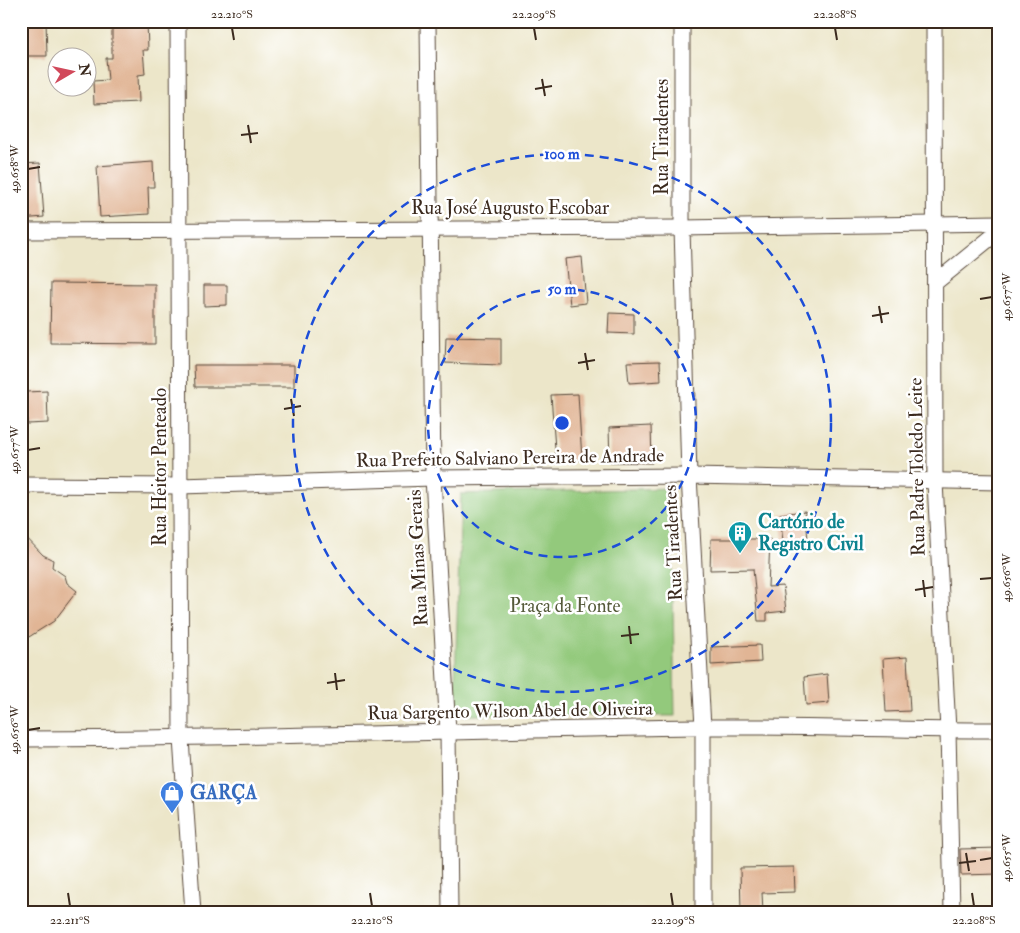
<svg xmlns="http://www.w3.org/2000/svg" width="1020" height="933" font-family="'IM FELL Double Pica',serif">
  <style>
    .green { fill: #93c97c; stroke: #677a4d }
    .building { fill: #e1b595 }
    .lines { fill: none; stroke-linecap: round; stroke-linejoin: round }
    .street-casing { stroke: #564638; stroke-width: 17 }
    .street { stroke: #fff; stroke-width: 15 }
    .ticks { fill: none; stroke: #3b2a1e; stroke-width: 2 }
    .ring { fill: none; stroke: #1d4ed8; stroke-width: 2.5; stroke-dasharray: 9 6 }
    .labels { text-anchor: middle; dominant-baseline: central; stroke-width: 5; stroke-linejoin: round; paint-order: stroke }
    .street-label { font-size: 19px; fill: #3b2a1e; stroke: #fff }
    .culture-label { font-size: 19px; font-weight: bold; fill: #0d838f; stroke: #fff; text-anchor: start }
    .park-label { font-size: 19px; fill: #555a3a; stroke: #fff }
    .shop-label { font-size: 19px; font-weight: bold; fill: #366cbe; stroke: #fff; text-anchor: start }
    .centre { fill: #1d4ed8; stroke: #fff; stroke-width: 2.5 }
    .ring-label { font-size: 15px; text-anchor: middle; font-weight: bold; fill: #1d4ed8; stroke: #fff; stroke-width: 5; stroke-linejoin: round; paint-order: stroke }
    .neatline { fill: none; stroke: #3b2a1e; stroke-width: 2 }
    .ticks-label { font-size: 12px; text-anchor: middle; fill: #3b2a1e }
  </style>
  <rect width="100%" height="100%" fill="#fff"/>
  <filter id="ink" filterUnits="userSpaceOnUse"><feTurbulence type="fractalNoise" baseFrequency=".02" numOctaves="2"/><feDisplacementMap in="SourceGraphic" scale="10" xChannelSelector="R" yChannelSelector="G"/><feConvolveMatrix kernelMatrix="1 2 1 2 8 2 1 2 1" color-interpolation-filters="sRGB"/></filter>
  <filter id="wash" filterUnits="userSpaceOnUse"><feTurbulence type="fractalNoise" baseFrequency=".0096" numOctaves="4" result="noise"/><feDisplacementMap in="SourceGraphic" scale="20" xChannelSelector="R" yChannelSelector="G"/><feGaussianBlur stdDeviation="1.12" result="paint"/><feColorMatrix in="noise" values="0 0 0 0 0 0 0 0 0 0 0 0 0 0 0 0 0 1.4 0 .05"/><feComposite in="paint" operator="in"/></filter>
  <g filter="url(#wash)">
    <rect width="100%" height="100%" fill="#ece6c9"/>
    <path class="green" d="M671 488 675 716 454 715 461 494Z"/>
    <g id="blocks">
      <g class="building">
        <path d="M21 21H46L47 56H21Z"/>
        <path d="M112 21H147L148 50H143L145 74 138 75 139 102 94 104 93 81 108 80 106 58H112Z"/>
        <path d="M153 162 154 187H148L149 214 100 217 97 166Z"/>
        <path d="M40 163 44 217 21 219V164Z"/>
        <path d="M582 257 586 303 570 305 565 259Z"/>
        <path d="M51 283 155 284V344L50 343Z"/>
        <path d="M204 285H227V305L204 306Z"/>
        <path d="M609 313 634 314V334L608 333Z"/>
        <path d="M446 337 501 338V365L445 363Z"/>
        <path d="M660 361 661 381 629 383 627 362Z"/>
        <path d="M194 365H294V387H195Z"/>
        <path d="M47 391 48 423 27 424 26 392Z"/>
        <path d="M578 394 582 460 556 462 551 395Z"/>
        <path d="M651 426 652 463 610 462 609 428Z"/>
        <path d="M805 511 808 539 783 542 780 514Z"/>
        <path d="M21 532 43 555 53 560 52 567 65 576 67 583 77 591 54 621 21 642Z"/>
        <path d="M711 539H770L768 587 783 586 786 611 767 613V621H758L753 569 710 570Z"/>
        <path d="M760 645 761 662 711 665V647Z"/>
        <path d="M907 657 910 711 886 712 883 659Z"/>
        <path d="M827 674 829 703 806 705 804 677Z"/>
        <path d="M999 848V874L961 875 960 849Z"/>
        <path d="M794 867 795 892 762 893 763 912H741L740 868Z"/>
      </g>
    </g>
  </g>
  <g filter="url(#ink)">
    <use href="#blocks" fill-opacity="0" stroke="#564638" stroke-width="1"/>
    <g class="lines">
      <g class="street-casing">
        <g id="street">
          <path d="M178 21 181 739 193 912"/>
          <path d="M428 21 433 478 448 731 450 912"/>
          <path d="M682 21V228L689 476 703 727V912"/>
          <path d="M934 21 935 482 948 730 952 912"/>
          <path d="M21 231 682 228 999 223"/>
          <path d="M935 283 999 231"/>
          <path d="M21 485 180 486 433 478 689 476 999 482"/>
          <path d="M21 739C247 739 473 730 699 727 799 726 899 730 999 730"/>
        </g>
      </g>
      <use href="#street" class="street"/>
    </g>
  </g>
  <path class="ticks" d="M232 28 234 40M534 28 536 40M835 28 837 40M542 79 545 96M535 89 552 86M248 125 251 143M241 135 258 133M28 169 40 167M980 299 992 297M879 306 882 323M872 316 889 313M585 353 588 370M578 363 595 360M291 399 294 416M284 409 301 406M28 450 40 448M980 579 992 578M923 580 925 597M915 590 933 587M629 626 631 644M621 636 639 634M335 673 337 690M327 683 345 680M28 730 40 728M966 853 969 871M980 860 992 858M959 863 976 861M68 893 70 906M370 893 372 906M671 893 673 906M972 893 974 906"/>
  <g class="ring">
    <circle cx="562" cy="423" r="134"/>
    <circle cx="562" cy="423" r="269"/>
  </g>
  <defs>
    <g id="building-pin" transform="scale(1.25)"><path d="M0 17L-7.5 6A9.5 9.5 0 1 1 7.5 6Z" fill="#0f9aa8" stroke="#fff"/><path d="M-4-6H4V6H1V3H-1V6H-4ZM-2.5-4.3h1.7v1.8h-1.7ZM.8-4.3h1.7v1.8H.8ZM-2.5-1h1.7V.8h-1.7ZM.8-1h1.7V.8H.8Z" fill="#fff"/></g>
    <g id="shop-pin" transform="scale(1.25)"><path d="M0 17L-7.5 6A9.5 9.5 0 1 1 7.5 6Z" fill="#3f7fe0" stroke="#fff"/><path d="M-5-2.5h2.3a2.7 3.5 0 0 1 5.4 0H5L5.5 6h-11ZM-1.5-2.5h3a1.5 2.3 0 0 0-3 0Z" fill="#fff"/></g>
  </defs>
  <g fill-rule="evenodd">
    <use href="#building-pin" x="740" y="533"/>
    <use href="#shop-pin" x="172" y="793"/>
  </g>
  <g class="labels">
    <g class="street-label">
      <text transform="translate(662 137) rotate(-90)">Rua Tiradentes</text>
      <text x="510" y="208">Rua José Augusto Escobar</text>
      <text transform="translate(510 458) rotate(-1)">Rua Prefeito Salviano Pereira de Andrade</text>
      <text transform="translate(160 467) rotate(-90)">Rua Heitor Penteado</text>
      <text transform="translate(917 467) rotate(-91)">Rua Padre Toledo Leite</text>
      <text transform="translate(673 543) rotate(-93)">Rua Tiradentes</text>
      <text transform="translate(418 558) rotate(-93)">Rua Minas Gerais</text>
      <text transform="translate(510 711) rotate(-1)">Rua Sargento Wilson Abel de Oliveira</text>
    </g>
    <g class="culture-label">
      <text x="758" y="522">Cartório de<tspan x="758" dy="22">Registro Civil</tspan></text>
    </g>
    <g class="park-label">
      <text x="565" y="606">Praça da Fonte</text>
    </g>
    <g class="shop-label">
      <text x="190" y="793">GARÇA</text>
    </g>
  </g>
  <circle cx="562" cy="423" r="8" class="centre"/>
  <g class="ring-label">
    <text x="562" y="159">100 m</text>
    <text x="562" y="294">50 m</text>
  </g>
  <rect width="1020" height="933" fill="none" stroke="#fff" stroke-width="55"/>
  <g transform="translate(72 72) rotate(81)"><circle r="24" fill="#ffffff" stroke="#b1aaa5"/>
  <path d="M0-4L9 19L0 12L-9 19Z" fill="#d1495b"/>
  <text y="-8" font-size="14" font-weight="bold" text-anchor="middle" fill="#3b2a1e">N</text>
  </g>
  <rect x="28" y="28" width="964" height="878" class="neatline"/>
  <g class="ticks-label">
    <text x="232" y="18">22.210°S</text>
    <text x="534" y="18">22.209°S</text>
    <text x="835" y="18">22.208°S</text>
    <text transform="translate(14 169) rotate(-90)" y="4">49.658°W</text>
    <text transform="translate(1006 297) rotate(-90)" y="4">49.657°W</text>
    <text transform="translate(14 450) rotate(-90)" y="4">49.657°W</text>
    <text transform="translate(1006 578) rotate(-90)" y="4">49.656°W</text>
    <text transform="translate(14 730) rotate(-90)" y="4">49.656°W</text>
    <text transform="translate(1006 858) rotate(-90)" y="4">49.655°W</text>
    <text x="70" y="924">22.211°S</text>
    <text x="372" y="924">22.210°S</text>
    <text x="673" y="924">22.209°S</text>
    <text x="974" y="924">22.208°S</text>
  </g>
</svg>
